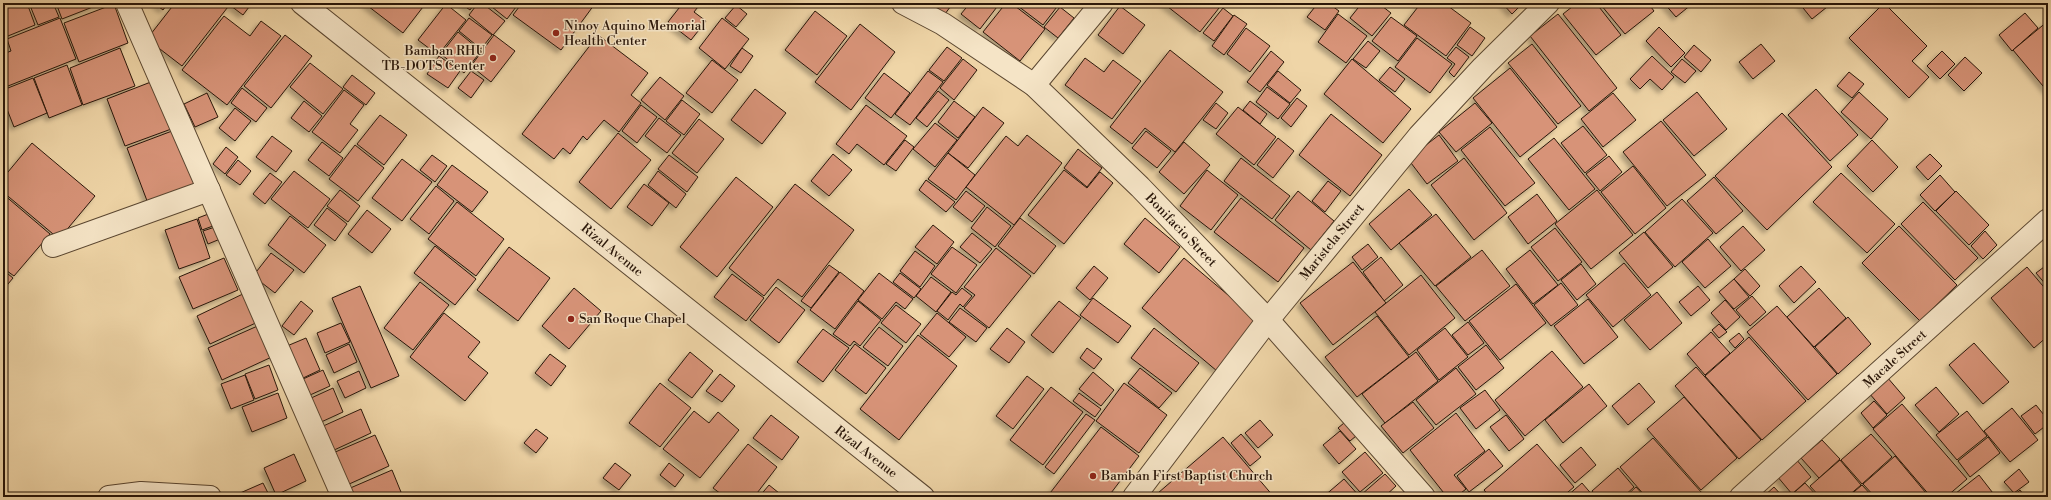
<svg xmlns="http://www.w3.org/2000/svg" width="2051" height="500" font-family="'Libre Bodoni',serif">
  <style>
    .building { fill: #d79378; stroke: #291609; filter: url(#shadow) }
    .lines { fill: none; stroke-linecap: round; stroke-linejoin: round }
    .minor-casing { stroke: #5a4630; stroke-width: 24 }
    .tertiary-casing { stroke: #5a4630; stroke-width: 24 }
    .minor { stroke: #f5e4c6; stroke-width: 22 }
    .tertiary { stroke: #f5e4c6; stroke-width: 22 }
    .poi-dot { fill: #8f2418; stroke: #f5e4c6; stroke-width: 1.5 }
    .labels { text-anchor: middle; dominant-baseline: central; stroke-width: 3; stroke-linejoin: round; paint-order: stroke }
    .poi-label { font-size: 13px; fill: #291609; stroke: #f5e4c6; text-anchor: start }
    .street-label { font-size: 13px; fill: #291609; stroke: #f5e4c6 }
  </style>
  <defs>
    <filter id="shadow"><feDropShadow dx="-3.5" dy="3.5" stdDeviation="2" flood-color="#0004"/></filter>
  </defs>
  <rect width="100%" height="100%" fill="#efd5a7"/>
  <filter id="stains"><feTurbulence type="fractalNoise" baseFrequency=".005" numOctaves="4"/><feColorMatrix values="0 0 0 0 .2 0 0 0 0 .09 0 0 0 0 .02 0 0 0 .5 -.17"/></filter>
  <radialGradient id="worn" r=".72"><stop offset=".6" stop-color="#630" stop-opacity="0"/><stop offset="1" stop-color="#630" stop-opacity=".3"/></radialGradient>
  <g class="building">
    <path d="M18 3H27L35 25 3 38V9Z"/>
    <path d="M43 3H53L59 17 38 25 31 8Z"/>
    <path d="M56 3H103L62 19Z"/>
    <path d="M154 3H168L163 10Z"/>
    <path d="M175 3H231L182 66 147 39Z"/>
    <path d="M233 3H252L243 15 231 6Z"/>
    <path d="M364 3H426L403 33Z"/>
    <path d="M460 3H475L470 10Z"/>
    <path d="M478 3H482L505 21 493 35 469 15Z"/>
    <path d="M487 3H519L507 19Z"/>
    <path d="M522 3H591L594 5 561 50 513 15Z"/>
    <path d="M683 3H701L694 12 706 21 691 40 668 22Z"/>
    <path d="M931 3H953L945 14Z"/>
    <path d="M970 3H1000L980 29 961 14Z"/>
    <path d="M1006 3H1011L1045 29 1020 61 983 32Z"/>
    <path d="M1021 3H1060L1043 25 1018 6Z"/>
    <path d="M1163 3H1223L1200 32Z"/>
    <path d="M1318 3H1328L1339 11 1325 30 1307 17Z"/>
    <path d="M1362 3H1378L1391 13 1372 36 1350 18Z"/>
    <path d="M1421 3H1444L1471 23 1446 56 1404 25Z"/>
    <path d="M1502 3H1523L1512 14Z"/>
    <path d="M1577 3H1596L1621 35 1596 55 1563 14Z"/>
    <path d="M1604 3H1648L1654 11 1625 34 1601 5Z"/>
    <path d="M1664 3H1691L1692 4 1676 17Z"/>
    <path d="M1799 3H1832L1812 19Z"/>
    <path d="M1884 3 1927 46 1912 61 1929 77 1909 98 1849 38Z"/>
    <path d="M114 4 128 43 79 62 64 23Z"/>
    <path d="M446 4 466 20 438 55 418 40Z"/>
    <path d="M736 5 747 14 736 27 725 18Z"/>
    <path d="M1120 6 1145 25 1123 54 1098 35Z"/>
    <path d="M1060 7 1074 18 1058 38 1044 27Z"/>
    <path d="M1223 8 1233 16 1214 41 1203 33Z"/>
    <path d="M815 11 847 36 817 75 785 50Z"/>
    <path d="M2025 13 2038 28 2012 51 1999 35Z"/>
    <path d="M1338 14 1367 36 1346 63 1318 42Z"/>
    <path d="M1558 14 1617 88 1589 111 1530 36Z"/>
    <path d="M1234 15 1247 24 1224 55 1212 46Z"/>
    <path d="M224 16 250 36 261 21 281 36 227 105 182 70Z"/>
    <path d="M1391 17 1417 36 1398 61 1372 41Z"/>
    <path d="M60 18 76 59 3 88V54L11 51 7 39Z"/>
    <path d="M469 18 492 35 481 49 459 31Z"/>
    <path d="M722 18 749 39 725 69 699 48Z"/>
    <path d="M2048 21V92L2013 50Z"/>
    <path d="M860 24 895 52 851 110 815 82Z"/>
    <path d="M1470 27 1485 38 1472 56 1457 45Z"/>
    <path d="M1659 27 1685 53 1671 67 1646 41Z"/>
    <path d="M1246 28 1270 46 1250 72 1227 54Z"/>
    <path d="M458 32 481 51 464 73 441 54Z"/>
    <path d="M285 35 312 56 271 108 244 86Z"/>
    <path d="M494 35 515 51 491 82 471 66Z"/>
    <path d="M598 35 648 73 631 95 641 103 619 132 604 120 587 140 583 136 570 154 563 148 554 159 522 134Z"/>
    <path d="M1417 38 1452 64 1430 93 1395 67Z"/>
    <path d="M1368 41 1380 51 1366 68 1353 59Z"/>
    <path d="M1532 44 1581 106 1558 124 1508 63Z"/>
    <path d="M1761 44 1775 61 1753 79 1739 62Z"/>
    <path d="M1694 45 1711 60 1701 72 1684 57Z"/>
    <path d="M947 47 962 58 944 81 929 70Z"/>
    <path d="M1456 47 1469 57 1454 77 1449 72 1455 64 1447 58Z"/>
    <path d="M120 48 135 86 83 105 70 68Z"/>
    <path d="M742 48 753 56 741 73 730 66Z"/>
    <path d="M1170 50 1223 92 1175 152 1145 128 1132 144 1110 127Z"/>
    <path d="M1271 51 1284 62 1260 92 1247 82Z"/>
    <path d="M1942 51 1955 64 1940 79 1927 66Z"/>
    <path d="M439 56 460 71 448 88 427 74Z"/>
    <path d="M1652 56 1674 77 1662 90 1650 79 1640 89 1630 79Z"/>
    <path d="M1965 57 1982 73 1964 91 1948 75Z"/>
    <path d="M1085 58 1104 72 1113 60 1141 81 1112 119 1065 85Z"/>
    <path d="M963 59 977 70 954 100 940 88Z"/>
    <path d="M1352 59 1411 109 1383 143 1324 94Z"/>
    <path d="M1682 59 1696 71 1685 83 1671 72Z"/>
    <path d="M712 60 738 80 712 113 686 93Z"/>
    <path d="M310 63 343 89 323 114 290 87Z"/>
    <path d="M67 65 82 105 49 118 34 78Z"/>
    <path d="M1390 67 1405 79 1395 92 1379 80Z"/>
    <path d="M1510 68 1557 127 1520 157 1473 98Z"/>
    <path d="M471 71 484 80 471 98 458 88Z"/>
    <path d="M928 71 943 82 910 125 895 114Z"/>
    <path d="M1278 71 1301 90 1290 103 1267 85Z"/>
    <path d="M1849 72 1864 84 1852 98 1837 86Z"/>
    <path d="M884 73 910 93 891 118 865 98Z"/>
    <path d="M352 75 375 93 366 105 343 87Z"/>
    <path d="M660 77 684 96 665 120 641 100Z"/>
    <path d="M33 78 47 113 14 127 3 99V90Z"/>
    <path d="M156 80 174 128 125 146 107 99Z"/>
    <path d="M1267 87 1290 104 1278 119 1256 102Z"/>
    <path d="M242 88 267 108 256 122 231 103Z"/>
    <path d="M755 89 786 113 762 144 731 120Z"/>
    <path d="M1816 89 1858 135 1830 161 1788 115Z"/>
    <path d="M344 90 364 105 350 124 358 130 340 153 312 132Z"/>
    <path d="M938 91 949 100 927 127 916 118Z"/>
    <path d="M1697 92 1727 129 1694 156 1663 120Z"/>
    <path d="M1859 92 1888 119 1871 139 1841 112Z"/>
    <path d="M207 93 218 117 195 127 184 104Z"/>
    <path d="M1613 93 1636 120 1603 147 1581 119Z"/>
    <path d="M1297 98 1307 106 1291 127 1281 118Z"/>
    <path d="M682 100 700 114 684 135 666 121Z"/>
    <path d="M304 101 322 116 309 132 291 118Z"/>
    <path d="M954 101 975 117 958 138 938 122Z"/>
    <path d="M1250 101 1267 114 1260 124 1243 110Z"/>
    <path d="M1216 103 1228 113 1216 129 1203 120Z"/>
    <path d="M1475 103 1492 123 1456 152 1439 132Z"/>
    <path d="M641 105 657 117 637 143 622 131Z"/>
    <path d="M866 105 907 136 884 165 857 144 849 154 836 144Z"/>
    <path d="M983 107 1004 123 968 168 948 153Z"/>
    <path d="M1238 107 1276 137 1254 165 1216 134Z"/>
    <path d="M235 108 251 121 235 141 219 128Z"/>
    <path d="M1782 113 1832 167 1767 230 1715 176Z"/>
    <path d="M1331 114 1382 155 1350 196 1299 155Z"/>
    <path d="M380 115 407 135 384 165 357 144Z"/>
    <path d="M659 118 681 135 667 153 645 136Z"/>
    <path d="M699 119 724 139 697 173 672 153Z"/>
    <path d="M1661 121 1706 175 1667 206 1623 152Z"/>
    <path d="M935 123 957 140 935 167 913 149Z"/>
    <path d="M1583 126 1607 155 1585 173 1561 143Z"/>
    <path d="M1490 127 1535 183 1505 206 1461 150Z"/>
    <path d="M180 128 202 186 149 206 127 148Z"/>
    <path d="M1146 131 1171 151 1157 168 1132 148Z"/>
    <path d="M618 133 651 160 611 209 579 182Z"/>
    <path d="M1027 135 1062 163 1014 225 966 187 1006 136 1018 146Z"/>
    <path d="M1439 135 1458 161 1427 184 1408 159Z"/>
    <path d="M272 136 292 151 276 172 256 157Z"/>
    <path d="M1278 138 1294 151 1273 178 1257 165Z"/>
    <path d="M1554 138 1595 189 1569 210 1528 159Z"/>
    <path d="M905 140 914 147 896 171 886 164Z"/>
    <path d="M1872 140 1898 167 1873 192 1847 166Z"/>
    <path d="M322 142 343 158 329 176 308 160Z"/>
    <path d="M1184 142 1210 165 1184 194 1159 172Z"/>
    <path d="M32 143 95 196 59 239 3 192V178Z"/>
    <path d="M355 145 384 168 358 201 329 179Z"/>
    <path d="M226 147 238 157 225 174 213 164Z"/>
    <path d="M1078 149 1102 168 1087 187 1064 168Z"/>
    <path d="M948 153 975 175 956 200 928 179Z"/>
    <path d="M833 154 852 170 829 196 811 181Z"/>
    <path d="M1930 154 1942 166 1928 180 1916 167Z"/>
    <path d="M432 155 447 166 435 182 420 170Z"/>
    <path d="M669 155 698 177 687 192 658 169Z"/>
    <path d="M1609 156 1622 172 1600 191 1586 174Z"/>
    <path d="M1241 158 1290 196 1272 219 1224 181Z"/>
    <path d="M1464 158 1507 213 1474 240 1431 185Z"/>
    <path d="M402 159 432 182 402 221 372 198Z"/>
    <path d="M238 160 251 171 240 185 226 175Z"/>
    <path d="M452 165 488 192 472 212 437 185Z"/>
    <path d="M1633 166 1666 208 1635 234 1601 192Z"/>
    <path d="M1064 170 1087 188 1100 172 1113 183 1064 244 1028 215Z"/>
    <path d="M1207 170 1238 195 1211 230 1180 206Z"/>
    <path d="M294 171 330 199 308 228 271 199Z"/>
    <path d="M658 171 686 194 676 208 648 185Z"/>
    <path d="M270 173 282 182 265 204 253 194Z"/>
    <path d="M1841 173 1895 224 1867 253 1813 202Z"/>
    <path d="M1940 175 1955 192 1935 211 1920 195Z"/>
    <path d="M736 177 773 207 717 277 680 247Z"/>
    <path d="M1714 177 1743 211 1716 234 1687 201Z"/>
    <path d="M926 180 955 202 946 212 919 190Z"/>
    <path d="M1328 181 1341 191 1325 212 1312 201Z"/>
    <path d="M644 184 669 203 652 226 627 207Z"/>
    <path d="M795 184 854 230 802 297 778 279 764 296 729 268Z"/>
    <path d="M436 186 454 201 429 234 410 219Z"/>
    <path d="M1409 189 1432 215 1391 250 1369 224Z"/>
    <path d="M340 190 360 206 348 222 327 206Z"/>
    <path d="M1597 190 1633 235 1591 269 1555 224Z"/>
    <path d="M966 191 985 206 972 222 953 207Z"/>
    <path d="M1298 191 1334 221 1311 250 1275 220Z"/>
    <path d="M1956 191 1989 225 1969 245 1936 211Z"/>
    <path d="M3 194 50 234 14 276 3 268Z"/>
    <path d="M1537 194 1557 221 1528 244 1508 217Z"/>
    <path d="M1241 198 1304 248 1278 282 1214 232Z"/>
    <path d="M1682 199 1713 233 1675 267 1645 232Z"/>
    <path d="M457 202 504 239 476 276 428 239Z"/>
    <path d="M1923 202 1978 258 1955 280 1901 224Z"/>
    <path d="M987 207 1011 226 995 247 971 228Z"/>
    <path d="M327 208 347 224 335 241 314 225Z"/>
    <path d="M367 210 391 229 372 253 348 234Z"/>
    <path d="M216 211 221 223 202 230 198 218Z"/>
    <path d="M1436 214 1471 257 1435 286 1399 243Z"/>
    <path d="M290 216 326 245 304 273 268 245Z"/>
    <path d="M1020 218 1056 246 1034 274 998 246Z"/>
    <path d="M1145 218 1180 247 1159 273 1124 244Z"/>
    <path d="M197 219 210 258 179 269 165 230Z"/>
    <path d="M221 225 225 237 208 244 203 231Z"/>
    <path d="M933 225 954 242 937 264 915 247Z"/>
    <path d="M1743 226 1765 250 1741 271 1720 247Z"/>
    <path d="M1899 226 1957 285 1920 321 1862 263Z"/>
    <path d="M1555 228 1582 262 1558 281 1531 247Z"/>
    <path d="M1985 231 1997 245 1983 259 1971 246Z"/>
    <path d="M1644 232 1673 267 1648 288 1619 253Z"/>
    <path d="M972 233 992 249 980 263 960 247Z"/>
    <path d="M1708 239 1731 266 1705 288 1682 262Z"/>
    <path d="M1368 244 1378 257 1362 270 1352 257Z"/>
    <path d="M435 246 476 279 455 305 414 273Z"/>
    <path d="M509 247 550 278 518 321 477 290Z"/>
    <path d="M952 247 977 265 956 293 931 274Z"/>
    <path d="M996 248 1031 276 989 328 964 308 975 295 964 287Z"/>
    <path d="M1482 250 1510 286 1465 321 1436 286Z"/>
    <path d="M1530 250 1558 285 1533 304 1506 269Z"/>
    <path d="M915 251 935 266 920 287 900 271Z"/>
    <path d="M271 253 294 270 275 293 253 276Z"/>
    <path d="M1381 257 1403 285 1384 301 1363 272Z"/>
    <path d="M224 258 238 290 193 309 179 277Z"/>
    <path d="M1184 258 1259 321 1217 371 1142 308Z"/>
    <path d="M1353 262 1386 303 1333 345 1300 303Z"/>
    <path d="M1624 263 1651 295 1613 327 1586 295Z"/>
    <path d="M1581 264 1596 284 1577 300 1561 280Z"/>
    <path d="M2048 264V287L2036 273Z"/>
    <path d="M829 265 839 272 811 308 801 301Z"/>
    <path d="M1094 266 1108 278 1090 300 1076 288Z"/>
    <path d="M1801 266 1816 282 1794 303 1779 286Z"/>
    <path d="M2027 267 2048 292V336L2034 348 1991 298Z"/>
    <path d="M1745 269 1760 286 1750 296 1734 279Z"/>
    <path d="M3 270 13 278 3 290Z"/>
    <path d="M840 272 864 291 835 329 810 310Z"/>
    <path d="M879 273 913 299 905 309 896 302 882 319 858 300Z"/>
    <path d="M900 273 921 289 914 298 893 282Z"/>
    <path d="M732 274 764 298 746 321 714 297Z"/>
    <path d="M1421 275 1455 318 1409 355 1375 312Z"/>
    <path d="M931 277 951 292 936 312 916 296Z"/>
    <path d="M1734 279 1749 297 1734 309 1719 292Z"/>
    <path d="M420 282 449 305 413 350 384 328Z"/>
    <path d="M1561 283 1578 305 1551 326 1534 305Z"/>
    <path d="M1516 284 1546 323 1500 360 1469 321Z"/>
    <path d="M360 286 399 376 371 388 332 298Z"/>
    <path d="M1698 286 1710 300 1691 316 1679 302Z"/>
    <path d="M776 287 805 310 779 343 750 320Z"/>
    <path d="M574 288 601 311 569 349 542 326Z"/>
    <path d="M962 288 972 296 963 307 960 304 948 320 937 311 952 292 956 295Z"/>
    <path d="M1819 288 1846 318 1814 347 1787 317Z"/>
    <path d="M247 292 260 321 210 344 197 316Z"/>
    <path d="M1657 292 1682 323 1650 350 1624 320Z"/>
    <path d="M1752 296 1766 312 1750 326 1736 310Z"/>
    <path d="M1093 298 1131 326 1118 343 1080 315Z"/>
    <path d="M1588 299 1618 337 1584 364 1554 326Z"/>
    <path d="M1725 300 1740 317 1726 330 1711 313Z"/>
    <path d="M301 301 313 311 294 335 282 326Z"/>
    <path d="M858 301 881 320 860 346 854 341 850 346 833 334Z"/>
    <path d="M1059 301 1081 318 1053 353 1031 335Z"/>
    <path d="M896 305 921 324 906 343 881 323Z"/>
    <path d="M1777 306 1837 374 1808 400 1747 332Z"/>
    <path d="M960 308 987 328 976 342 949 322Z"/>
    <path d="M444 313 480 342 468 357 488 373 465 401 410 357Z"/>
    <path d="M937 313 966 337 949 357 920 334Z"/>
    <path d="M1377 316 1409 357 1357 397 1325 357Z"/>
    <path d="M1848 317 1871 344 1838 374 1815 347Z"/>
    <path d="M1468 322 1484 343 1468 355 1452 335Z"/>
    <path d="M341 323 350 342 325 353 317 333Z"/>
    <path d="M262 324 276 355 222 380 208 348Z"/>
    <path d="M1719 324 1727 332 1719 338 1712 330Z"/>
    <path d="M879 327 903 346 888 366 863 347Z"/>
    <path d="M1007 328 1025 342 1009 363 990 349Z"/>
    <path d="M1154 328 1199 363 1176 392 1131 358Z"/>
    <path d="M1445 328 1468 357 1439 380 1417 350Z"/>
    <path d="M823 329 849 348 823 382 797 362Z"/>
    <path d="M1711 332 1730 353 1705 375 1687 354Z"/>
    <path d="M1739 333 1744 339 1735 348 1729 341Z"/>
    <path d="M918 335 957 366 899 440 860 409Z"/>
    <path d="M1749 337 1806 401 1762 440 1705 376Z"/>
    <path d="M306 338 320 370 301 379 287 346Z"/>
    <path d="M1974 343 2009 382 1983 404 1949 365Z"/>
    <path d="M349 344 357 362 334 373 326 355Z"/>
    <path d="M855 344 886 368 866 394 835 370Z"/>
    <path d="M1486 345 1504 368 1476 390 1458 367Z"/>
    <path d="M1087 348 1102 359 1094 369 1080 358Z"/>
    <path d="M1552 351 1583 387 1525 436 1495 400Z"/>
    <path d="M690 352 713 371 692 398 668 380Z"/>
    <path d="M1416 352 1438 381 1385 423 1362 394Z"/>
    <path d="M550 354 566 366 551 386 535 373Z"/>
    <path d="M269 365 278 390 255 399 245 374Z"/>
    <path d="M1696 367 1761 440 1739 459 1675 386Z"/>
    <path d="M1140 368 1172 393 1159 408 1128 383Z"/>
    <path d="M1456 368 1476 394 1436 425 1416 400Z"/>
    <path d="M323 370 330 386 310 395 303 379Z"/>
    <path d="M359 371 366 388 345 398 337 381Z"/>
    <path d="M1093 372 1114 390 1101 406 1079 389Z"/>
    <path d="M720 374 735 386 722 402 706 391Z"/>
    <path d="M245 375 254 400 231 409 221 384Z"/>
    <path d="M1027 376 1044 389 1013 429 996 416Z"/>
    <path d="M1887 377 1905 398 1887 414 1869 393Z"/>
    <path d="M660 383 691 408 660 447 629 423Z"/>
    <path d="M1124 383 1167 415 1139 453 1096 421Z"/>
    <path d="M1639 383 1655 402 1628 425 1612 406Z"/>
    <path d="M1589 384 1607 406 1563 443 1545 420Z"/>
    <path d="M1051 387 1083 412 1043 465 1010 440Z"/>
    <path d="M1936 387 1959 414 1939 432 1915 405Z"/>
    <path d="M333 388 343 412 319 423 309 399Z"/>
    <path d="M1485 390 1500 410 1476 429 1460 408Z"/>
    <path d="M278 393 287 418 252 432 242 407Z"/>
    <path d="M1079 393 1101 409 1095 417 1073 401Z"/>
    <path d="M1684 397 1737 458 1701 490 1647 429Z"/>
    <path d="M1874 401 1887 415 1873 428 1861 413Z"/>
    <path d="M1413 402 1434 428 1403 453 1381 426Z"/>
    <path d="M1902 404 1967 479 1946 497H1931L1873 429Z"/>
    <path d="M2036 405 2048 420V424L2035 434 2021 416Z"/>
    <path d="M2012 408 2038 440 2010 462 1984 431Z"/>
    <path d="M361 409 371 433 332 451 321 427Z"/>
    <path d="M694 411 709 423 718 412 739 430 700 478 663 449Z"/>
    <path d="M1967 411 1987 436 1957 460 1936 435Z"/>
    <path d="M1456 413 1485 451 1454 475 1466 489 1456 497H1447L1410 450Z"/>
    <path d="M1086 414 1095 420 1054 474 1045 467Z"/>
    <path d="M771 415 799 437 782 460 753 438Z"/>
    <path d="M1506 415 1524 439 1509 451 1490 427Z"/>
    <path d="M1350 418 1362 431 1350 441 1338 428Z"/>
    <path d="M1260 420 1273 435 1258 448 1245 433Z"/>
    <path d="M1101 427 1139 456 1108 497H1047Z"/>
    <path d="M536 429 548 438 536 453 524 443Z"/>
    <path d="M1340 431 1356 449 1339 464 1323 445Z"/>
    <path d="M1241 434 1261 457 1250 466 1231 443Z"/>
    <path d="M1871 434 1892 457 1862 484 1841 460Z"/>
    <path d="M375 435 389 466 347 485 333 453Z"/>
    <path d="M1223 437 1274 497H1162L1158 493Z"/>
    <path d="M1988 437 2000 453 1970 477 1958 461Z"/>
    <path d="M1653 438 1702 493 1697 497H1646L1620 467Z"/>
    <path d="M1822 440 1840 459 1819 478 1801 458Z"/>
    <path d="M748 444 777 467 754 497H725L713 488Z"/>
    <path d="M1537 444 1574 487 1562 497H1490L1484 490Z"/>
    <path d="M1581 447 1596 465 1575 483 1560 465Z"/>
    <path d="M1489 449 1503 466 1469 492 1457 476Z"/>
    <path d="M1365 452 1383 473 1360 492 1342 472Z"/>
    <path d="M294 454 306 481 276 495 264 468Z"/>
    <path d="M1895 456 1926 493 1921 497H1875L1863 484Z"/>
    <path d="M1796 459 1811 477 1792 494 1777 476Z"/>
    <path d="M1840 460 1861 485 1847 497H1820L1810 486Z"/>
    <path d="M615 463 631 475 619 490 603 478Z"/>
    <path d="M669 463 684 475 675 487 660 475Z"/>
    <path d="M1618 468 1634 487 1623 497H1597L1592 491Z"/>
    <path d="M2019 469 2029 482 2014 493 2004 482Z"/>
    <path d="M392 470 403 497H352L348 489Z"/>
    <path d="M1385 474 1396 486 1384 497H1362L1361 495Z"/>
    <path d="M1979 475 1996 497H1951Z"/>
    <path d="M3 479 9 497H3Z"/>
    <path d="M1344 479 1360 497H1323Z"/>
    <path d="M263 483 270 497H231Z"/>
    <path d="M1582 483 1594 497H1566Z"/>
    <path d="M1805 483 1818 497H1789Z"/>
    <path d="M769 485 784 497H759Z"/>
    <path d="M1862 485 1873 497H1848Z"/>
    <path d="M1636 487 1645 497H1625Z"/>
    <path d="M1774 487 1783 497H1763Z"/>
    <path d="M2020 490 2025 497H2012Z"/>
  </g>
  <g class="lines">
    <g class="minor-casing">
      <g id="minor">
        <path d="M127 3 343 497"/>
        <path d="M903 3 943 24 1034 85 1140 187 1268 320 1424 497"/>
        <path d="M1034 85 1102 3"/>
        <path d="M53 246 209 190"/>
        <path d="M109 497 141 493 210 497"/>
        <path d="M1134 497 1268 320 1419 136 1483 67 1548 3"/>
      </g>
    </g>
    <g class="tertiary-casing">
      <g id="tertiary">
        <path d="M302 3 923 497"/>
        <path d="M1741 497 2048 220"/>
      </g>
    </g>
    <use href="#minor" class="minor"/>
    <use href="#tertiary" class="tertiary"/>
  </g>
  <g class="poi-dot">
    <circle cx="556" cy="33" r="4"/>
    <circle cx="493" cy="58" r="4"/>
    <circle cx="571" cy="319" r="4"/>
    <circle cx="1093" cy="476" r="4"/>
  </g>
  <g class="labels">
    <g class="poi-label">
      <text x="564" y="26">Ninoy Aquino Memorial<tspan x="564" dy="15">Health Center</tspan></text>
      <text x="485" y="51" text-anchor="end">Bamban RHU<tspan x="485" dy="15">TB-DOTS Center</tspan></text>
      <text x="579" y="319">San Roque Chapel</text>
      <text x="1101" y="476">Bamban First Baptist Church</text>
    </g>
    <g class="street-label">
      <text transform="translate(1181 230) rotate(46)">Bonifacio Street</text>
      <text transform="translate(1332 242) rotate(-51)">Maristela Street</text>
      <text transform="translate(612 250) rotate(39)">Rizal Avenue</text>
      <text transform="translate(1895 359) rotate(-42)">Macale Street</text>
      <text transform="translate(866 452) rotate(38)">Rizal Avenue</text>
    </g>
  </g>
  <rect width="2051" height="500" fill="none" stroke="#efd5a7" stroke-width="16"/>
  <rect x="4" y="4" width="2043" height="492" fill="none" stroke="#291609" stroke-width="2"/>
  <rect x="8" y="8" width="2035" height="484" fill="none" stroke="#291609"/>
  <rect width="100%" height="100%" filter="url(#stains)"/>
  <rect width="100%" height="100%" fill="url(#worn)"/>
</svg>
